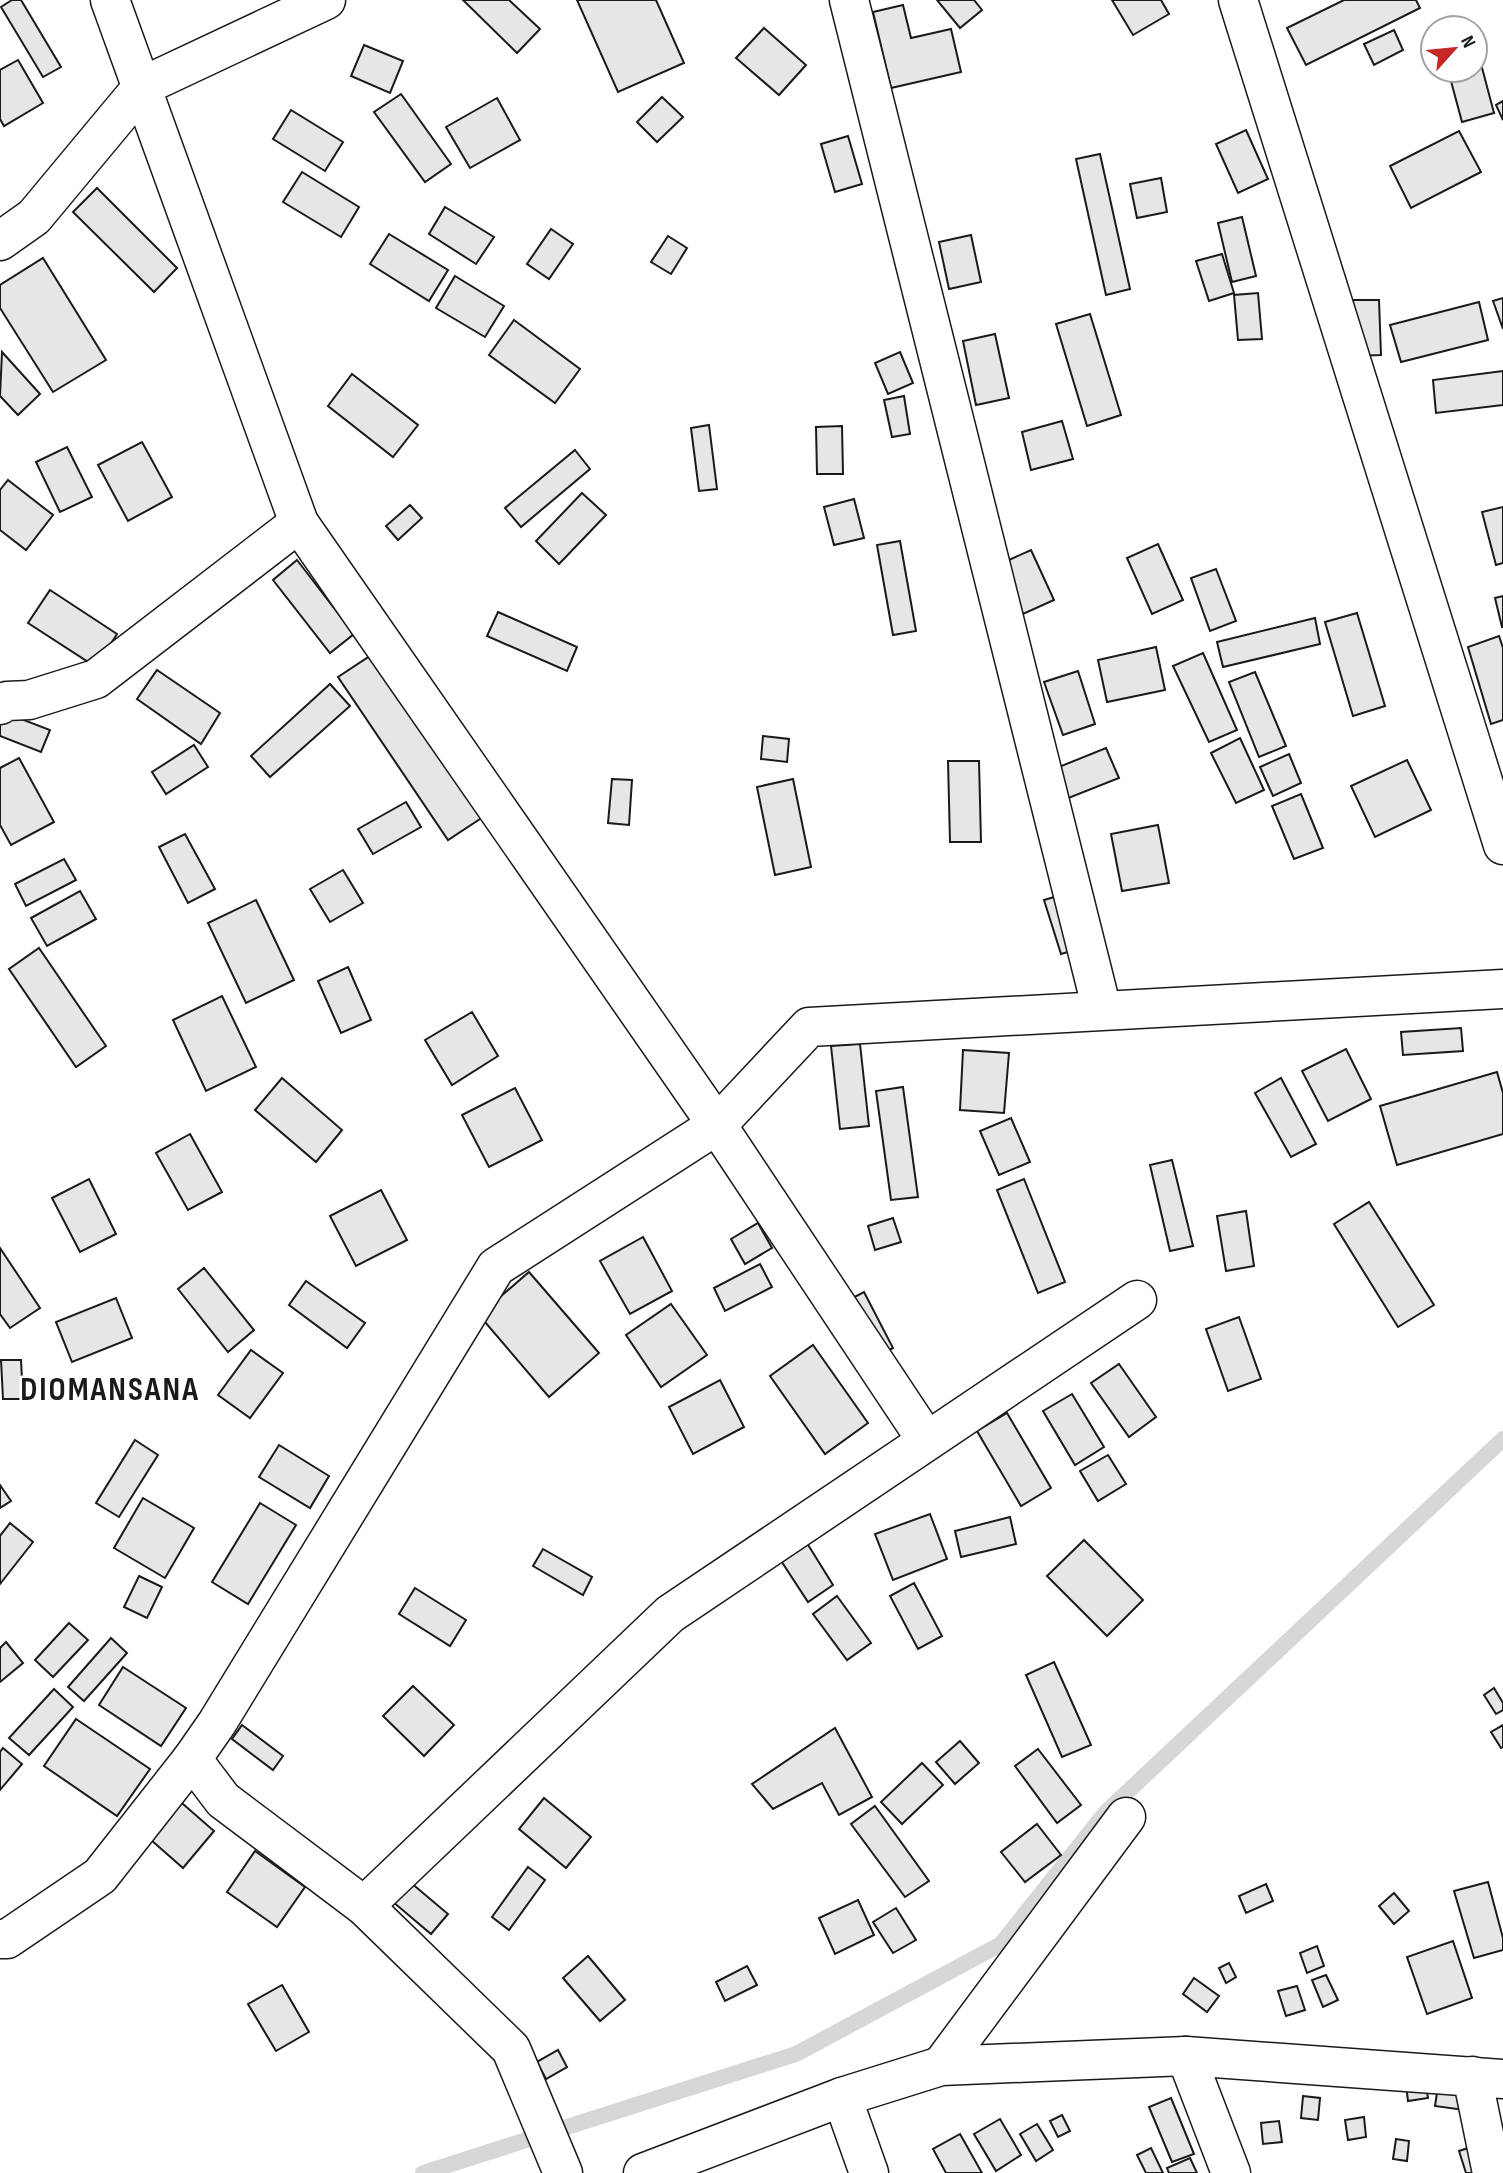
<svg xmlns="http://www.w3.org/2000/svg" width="1503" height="2173" font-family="'Sofia Sans Condensed',sans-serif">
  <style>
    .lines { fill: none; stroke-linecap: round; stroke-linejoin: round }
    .stream { stroke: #d7d7d7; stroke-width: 16 }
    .building { fill: #e6e6e6; stroke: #1a1a1a; stroke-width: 2 }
    .minor-casing { stroke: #1a1a1a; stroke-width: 41 }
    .minor { stroke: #fff; stroke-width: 38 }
    .labels { text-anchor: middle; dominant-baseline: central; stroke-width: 5; stroke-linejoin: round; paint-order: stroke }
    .district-label { font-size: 33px; font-weight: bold; letter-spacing: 2px; fill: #1a1a1a; stroke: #fff }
  </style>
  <rect width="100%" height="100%" fill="#fff"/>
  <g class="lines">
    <path class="stream" d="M423 2173 796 2054 1001 1944 1106 1812 1503 1439"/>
  </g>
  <g class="building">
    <path d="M12 0H21L61 67 43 77 1 7Z"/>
    <path d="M463 0H509L540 29 517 53Z"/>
    <path d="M577 0H656L684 63 618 92Z"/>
    <path d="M937 0H974L982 10 960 28Z"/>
    <path d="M1112 0H1161L1169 14 1133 35Z"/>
    <path d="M1344 0H1416L1420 8 1306 65 1287 28Z"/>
    <path d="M903 5 911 38 951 29 961 72 891 88 873 12Z"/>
    <path d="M764 28 806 65 779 95 736 58Z"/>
    <path d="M1394 30 1403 50 1374 65 1364 44Z"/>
    <path d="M364 45 403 61 390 93 351 76Z"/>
    <path d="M1476 45 1494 113 1462 122 1448 70H1475Z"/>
    <path d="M18 60 43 103 4 126 0 119V70Z"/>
    <path d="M401 94 451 164 425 182 374 112Z"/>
    <path d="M662 97 683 117 657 142 637 122Z"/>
    <path d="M497 98 520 140 470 168 446 127Z"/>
    <path d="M1503 101V120L1496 105Z"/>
    <path d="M291 110 343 142 325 171 273 139Z"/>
    <path d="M1246 130 1268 179 1238 193 1216 144Z"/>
    <path d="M1459 131 1481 172 1411 208 1390 166Z"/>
    <path d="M848 136 862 184 835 192 821 144Z"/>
    <path d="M1100 154 1130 289 1106 295 1076 159Z"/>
    <path d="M302 172 359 207 341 237 283 202Z"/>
    <path d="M1161 178 1167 212 1137 218 1130 184Z"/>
    <path d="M97 188 177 268 154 292 73 212Z"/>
    <path d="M445 207 494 237 476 264 429 234Z"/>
    <path d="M1242 217 1256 276 1232 282 1218 223Z"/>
    <path d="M551 229 573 244 549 279 527 264Z"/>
    <path d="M389 234 448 270 429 301 370 264Z"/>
    <path d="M971 235 981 282 949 289 939 242Z"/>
    <path d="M668 236 687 248 671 274 651 262Z"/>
    <path d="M1222 254 1234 293 1209 301 1196 261Z"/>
    <path d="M43 258 106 360 53 392 0 308V285Z"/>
    <path d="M455 276 504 306 485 337 436 308Z"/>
    <path d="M1258 293 1262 339 1238 340 1234 295Z"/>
    <path d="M1503 298V329L1493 301Z"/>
    <path d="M1353 300H1379L1381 355 1355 356Z"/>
    <path d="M1479 302 1488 340 1401 362 1390 325Z"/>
    <path d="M1090 314 1121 415 1087 426 1056 324Z"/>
    <path d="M514 320 580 369 555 403 489 355Z"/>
    <path d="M995 334 1009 398 976 405 963 341Z"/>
    <path d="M2 352 40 394 18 415 0 396Z"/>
    <path d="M900 352 913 383 888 394 875 363Z"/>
    <path d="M1503 371V405L1436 413 1433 380Z"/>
    <path d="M352 374 418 425 393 457 328 406Z"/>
    <path d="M904 396 910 434 892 437 884 400Z"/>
    <path d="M1062 421 1073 459 1031 470 1022 432Z"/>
    <path d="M709 425 717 489 699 491 691 428Z"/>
    <path d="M842 426 843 474H817L816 427Z"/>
    <path d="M142 442 172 497 128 521 98 465Z"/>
    <path d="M67 447 92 497 60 512 36 462Z"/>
    <path d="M575 450 590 469 521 527 505 508Z"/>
    <path d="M8 480 53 515 26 550 0 530V490Z"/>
    <path d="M582 493 606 515 559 564 536 541Z"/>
    <path d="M854 499 864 538 834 545 824 507Z"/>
    <path d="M410 505 422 518 398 540 386 526Z"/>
    <path d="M1503 507V563L1496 565 1482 512Z"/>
    <path d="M900 541 916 631 893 635 877 545Z"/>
    <path d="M1158 544 1183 600 1152 614 1127 558Z"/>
    <path d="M1031 550 1054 600 1023 614 1000 564Z"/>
    <path d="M297 560 354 634 330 653 273 580Z"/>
    <path d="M1216 569 1236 621 1210 631 1191 578Z"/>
    <path d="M50 590 117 634 96 667 28 623Z"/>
    <path d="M1503 596V627H1502L1495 598Z"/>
    <path d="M498 612 577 647 567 671 487 636Z"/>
    <path d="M1357 613 1385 706 1353 716 1325 622Z"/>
    <path d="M1315 618 1320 644 1223 667 1217 642Z"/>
    <path d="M1499 636 1503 648V720L1491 724 1468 647Z"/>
    <path d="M1156 647 1165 690 1107 702 1098 660Z"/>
    <path d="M1203 653 1237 730 1209 742 1173 666Z"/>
    <path d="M373 654 483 817 448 840 338 677Z"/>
    <path d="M157 670 220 713 201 744 137 699Z"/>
    <path d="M1078 671 1095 724 1063 735 1044 682Z"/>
    <path d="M1255 672 1286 746 1259 757 1229 682Z"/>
    <path d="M330 684 350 706 270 777 251 756Z"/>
    <path d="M0 711 50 730 41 752 0 736Z"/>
    <path d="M763 736 789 739 787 762 761 759Z"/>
    <path d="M1240 738 1264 790 1236 803 1211 753Z"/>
    <path d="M194 745 208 767 166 794 152 772Z"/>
    <path d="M1106 748 1119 778 1066 799 1054 769Z"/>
    <path d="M1289 754 1301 783 1273 796 1260 767Z"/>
    <path d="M19 758 54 822 11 845 0 825V768Z"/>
    <path d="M1407 760 1431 810 1375 837 1351 786Z"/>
    <path d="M948 761H979L981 842H950Z"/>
    <path d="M612 779 632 780 629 825 608 823Z"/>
    <path d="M793 779 811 867 775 875 757 787Z"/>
    <path d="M1301 794 1323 848 1294 859 1272 806Z"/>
    <path d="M406 802 421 827 373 854 358 829Z"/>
    <path d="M1158 825 1169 883 1122 891 1111 834Z"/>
    <path d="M185 834 215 889 188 903 159 847Z"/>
    <path d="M64 859 76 880 26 906 15 884Z"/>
    <path d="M343 870 363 903 330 922 310 889Z"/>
    <path d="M80 891 96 919 47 946 31 918Z"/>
    <path d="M1075 891 1091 945 1061 954 1044 900Z"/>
    <path d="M256 900 294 980 246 1003 208 923Z"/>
    <path d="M39 948 106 1046 76 1067 9 969Z"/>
    <path d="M348 967 371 1020 341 1033 318 981Z"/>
    <path d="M222 996 256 1067 206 1091 173 1020Z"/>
    <path d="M472 1012 498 1056 452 1085 425 1040Z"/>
    <path d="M1461 1028 1463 1051 1403 1055 1401 1032Z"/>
    <path d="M860 1044 869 1126 840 1129 831 1046Z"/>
    <path d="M1346 1049 1371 1099 1328 1121 1302 1071Z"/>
    <path d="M963 1050 1009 1053 1004 1113 960 1110Z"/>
    <path d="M1497 1072 1503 1093V1134L1397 1165 1380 1106Z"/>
    <path d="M282 1078 342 1130 316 1162 255 1110Z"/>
    <path d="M1281 1078 1316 1144 1291 1157 1255 1093Z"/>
    <path d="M903 1087 918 1197 891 1200 876 1091Z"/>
    <path d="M515 1088 542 1140 489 1167 462 1115Z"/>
    <path d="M1011 1118 1030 1162 999 1175 980 1131Z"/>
    <path d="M190 1134 222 1192 188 1210 156 1153Z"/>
    <path d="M1172 1160 1193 1246 1170 1251 1150 1165Z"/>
    <path d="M89 1179 116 1234 80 1252 52 1198Z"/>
    <path d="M1024 1179 1065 1282 1038 1293 997 1190Z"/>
    <path d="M381 1190 407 1240 356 1266 330 1216Z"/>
    <path d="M1369 1202 1434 1305 1398 1327 1334 1224Z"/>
    <path d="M1246 1211 1254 1266 1226 1271 1217 1216Z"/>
    <path d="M893 1218 901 1242 875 1250 868 1226Z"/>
    <path d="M758 1223 772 1248 745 1264 731 1239Z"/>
    <path d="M643 1237 672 1291 630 1314 600 1261Z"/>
    <path d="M0 1248 40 1308 10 1328 0 1314Z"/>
    <path d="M760 1264 772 1287 725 1311 714 1288Z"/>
    <path d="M204 1268 254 1330 228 1352 178 1289Z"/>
    <path d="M529 1272 599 1353 549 1397 479 1315Z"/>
    <path d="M306 1281 365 1323 347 1348 289 1305Z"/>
    <path d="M864 1292 893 1348 866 1362 837 1306Z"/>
    <path d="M116 1298 132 1338 72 1362 56 1322Z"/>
    <path d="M671 1304 707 1355 661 1387 626 1335Z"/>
    <path d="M1239 1317 1261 1379 1228 1391 1206 1329Z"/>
    <path d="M813 1345 868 1423 825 1454 770 1376Z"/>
    <path d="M251 1350 283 1373 250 1418 218 1395Z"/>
    <path d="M1 1360H21L23 1399H3Z"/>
    <path d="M1119 1364 1156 1417 1129 1437 1091 1383Z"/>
    <path d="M720 1380 744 1427 693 1454 669 1407Z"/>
    <path d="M1072 1394 1104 1447 1075 1465 1043 1411Z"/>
    <path d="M1007 1413 1051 1488 1021 1506 977 1431Z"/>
    <path d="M135 1440 158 1455 119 1517 96 1503Z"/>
    <path d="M279 1445 329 1476 310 1508 259 1477Z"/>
    <path d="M1108 1455 1126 1484 1098 1501 1080 1471Z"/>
    <path d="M0 1485 11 1501 0 1508Z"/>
    <path d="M143 1498 194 1528 165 1578 114 1548Z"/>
    <path d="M260 1503 296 1525 248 1604 212 1582Z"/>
    <path d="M930 1514 947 1559 893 1580 875 1534Z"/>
    <path d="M1010 1517 1016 1544 961 1557 955 1531Z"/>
    <path d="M10 1523 33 1542 0 1584V1536Z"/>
    <path d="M802 1535 833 1585 808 1602 776 1553Z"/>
    <path d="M1084 1540 1143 1600 1107 1636 1047 1576Z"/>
    <path d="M543 1549 592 1577 583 1595 533 1566Z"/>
    <path d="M139 1576 162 1587 147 1618 124 1607Z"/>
    <path d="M914 1583 942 1636 918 1649 890 1596Z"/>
    <path d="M415 1588 466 1620 450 1646 399 1614Z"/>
    <path d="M837 1596 871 1643 847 1660 813 1614Z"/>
    <path d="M69 1623 88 1640 53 1677 35 1660Z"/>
    <path d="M111 1638 127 1653 84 1701 68 1687Z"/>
    <path d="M6 1642 23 1663 0 1682V1648Z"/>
    <path d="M1054 1662 1091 1745 1062 1757 1026 1675Z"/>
    <path d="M123 1667 186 1708 161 1746 99 1705Z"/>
    <path d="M413 1686 454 1725 424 1756 383 1716Z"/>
    <path d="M1494 1688 1503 1703V1710L1496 1714 1484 1695Z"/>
    <path d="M54 1689 73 1707 29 1755 9 1738Z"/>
    <path d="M76 1719 150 1769 117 1816 44 1766Z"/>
    <path d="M242 1725 283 1756 273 1770 232 1739Z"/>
    <path d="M1503 1725V1747L1501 1748 1491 1732Z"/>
    <path d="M835 1728 872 1797 839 1815 822 1783 773 1809 752 1784Z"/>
    <path d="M960 1741 979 1763 955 1784 936 1762Z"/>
    <path d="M3 1748 22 1764 0 1790V1752Z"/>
    <path d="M1038 1749 1081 1805 1057 1823 1015 1766Z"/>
    <path d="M922 1763 943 1785 902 1824 881 1802Z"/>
    <path d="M175 1797 214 1831 183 1868 143 1833Z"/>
    <path d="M544 1798 591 1837 566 1868 519 1829Z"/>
    <path d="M875 1806 929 1881 905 1897 851 1824Z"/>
    <path d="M1037 1824 1061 1855 1025 1882 1001 1852Z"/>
    <path d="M255 1851 305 1887 277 1927 227 1892Z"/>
    <path d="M528 1867 545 1880 509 1930 492 1917Z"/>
    <path d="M410 1882 448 1914 431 1934 393 1902Z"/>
    <path d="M1488 1882 1503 1938V1950L1474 1958 1454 1891Z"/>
    <path d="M1266 1884 1273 1901 1246 1913 1239 1896Z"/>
    <path d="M1394 1893 1409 1911 1394 1924 1379 1906Z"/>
    <path d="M858 1900 874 1935 835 1954 819 1918Z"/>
    <path d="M896 1908 916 1940 893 1953 873 1922Z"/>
    <path d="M1453 1941 1472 1998 1427 2014 1407 1957Z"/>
    <path d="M1317 1946 1324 1966 1307 1973 1300 1953Z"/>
    <path d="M588 1956 625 2000 600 2021 563 1978Z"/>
    <path d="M1229 1963 1236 1977 1226 1983 1219 1968Z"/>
    <path d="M747 1966 757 1985 725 2001 716 1982Z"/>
    <path d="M1326 1975 1338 2000 1323 2007 1312 1980Z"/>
    <path d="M1194 1978 1219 1996 1207 2012 1183 1994Z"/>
    <path d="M282 1985 309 2032 276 2051 248 2004Z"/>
    <path d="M1297 1986 1305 2010 1286 2016 1278 1991Z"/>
    <path d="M558 2050 567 2067 546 2079 537 2062Z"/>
    <path d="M1424 2074 1428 2098 1408 2101 1405 2077Z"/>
    <path d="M1439 2079 1479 2112 1435 2106Z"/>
    <path d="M1303 2096 1320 2098 1318 2120 1301 2118Z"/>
    <path d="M1171 2098 1194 2154 1172 2162 1149 2107Z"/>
    <path d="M1062 2115 1070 2131 1058 2137 1050 2121Z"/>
    <path d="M1364 2117 1366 2137 1348 2140 1345 2120Z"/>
    <path d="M1000 2119 1021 2155 996 2171 974 2134Z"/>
    <path d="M1279 2121 1282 2142 1263 2144 1261 2123Z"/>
    <path d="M1037 2124 1053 2150 1036 2161 1020 2134Z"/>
    <path d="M960 2134 982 2173H946L933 2149Z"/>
    <path d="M1396 2139 1409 2141 1407 2161 1393 2159Z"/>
    <path d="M1483 2143 1492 2173H1466L1459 2151Z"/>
    <path d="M1151 2148 1163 2173H1146L1137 2155Z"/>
    <path d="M1190 2158 1197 2173H1169L1167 2168Z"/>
  </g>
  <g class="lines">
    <g class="minor-casing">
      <g id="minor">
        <path d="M110 0 299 523 717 1125 927 1441"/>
        <path d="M849 0 1102 1010"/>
        <path d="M1238 0 1503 845"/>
        <path d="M0 241 34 217 143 86 326 0"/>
        <path d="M0 705 7 701 29 700 96 679 299 523"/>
        <path d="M364 1906 670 1614 1137 1300"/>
        <path d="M0 1939H7L100 1876 192 1759"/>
        <path d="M1186 2056 1231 2173"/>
        <path d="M941 2066 1126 1817"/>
        <path d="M1472 2076 1492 2173"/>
        <path d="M842 2097 869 2173"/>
        <path d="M563 2173 511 2049 364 1906 223 1800 192 1759 217 1723 496 1267 717 1125 809 1027 1503 989"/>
        <path d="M643 2173 842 2097 941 2066 1186 2056 1503 2079"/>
      </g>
    </g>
    <use href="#minor" class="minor"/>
  </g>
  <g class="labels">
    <g class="district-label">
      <text x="110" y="1390">DIOMANSANA</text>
    </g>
  </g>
  <g transform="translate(1454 49) rotate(63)"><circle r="33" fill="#ffffff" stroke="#a3a3a3" stroke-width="2"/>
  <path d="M0-5L12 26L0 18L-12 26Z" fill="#c62828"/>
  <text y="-10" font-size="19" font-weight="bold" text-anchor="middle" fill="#1a1a1a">N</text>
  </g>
</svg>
